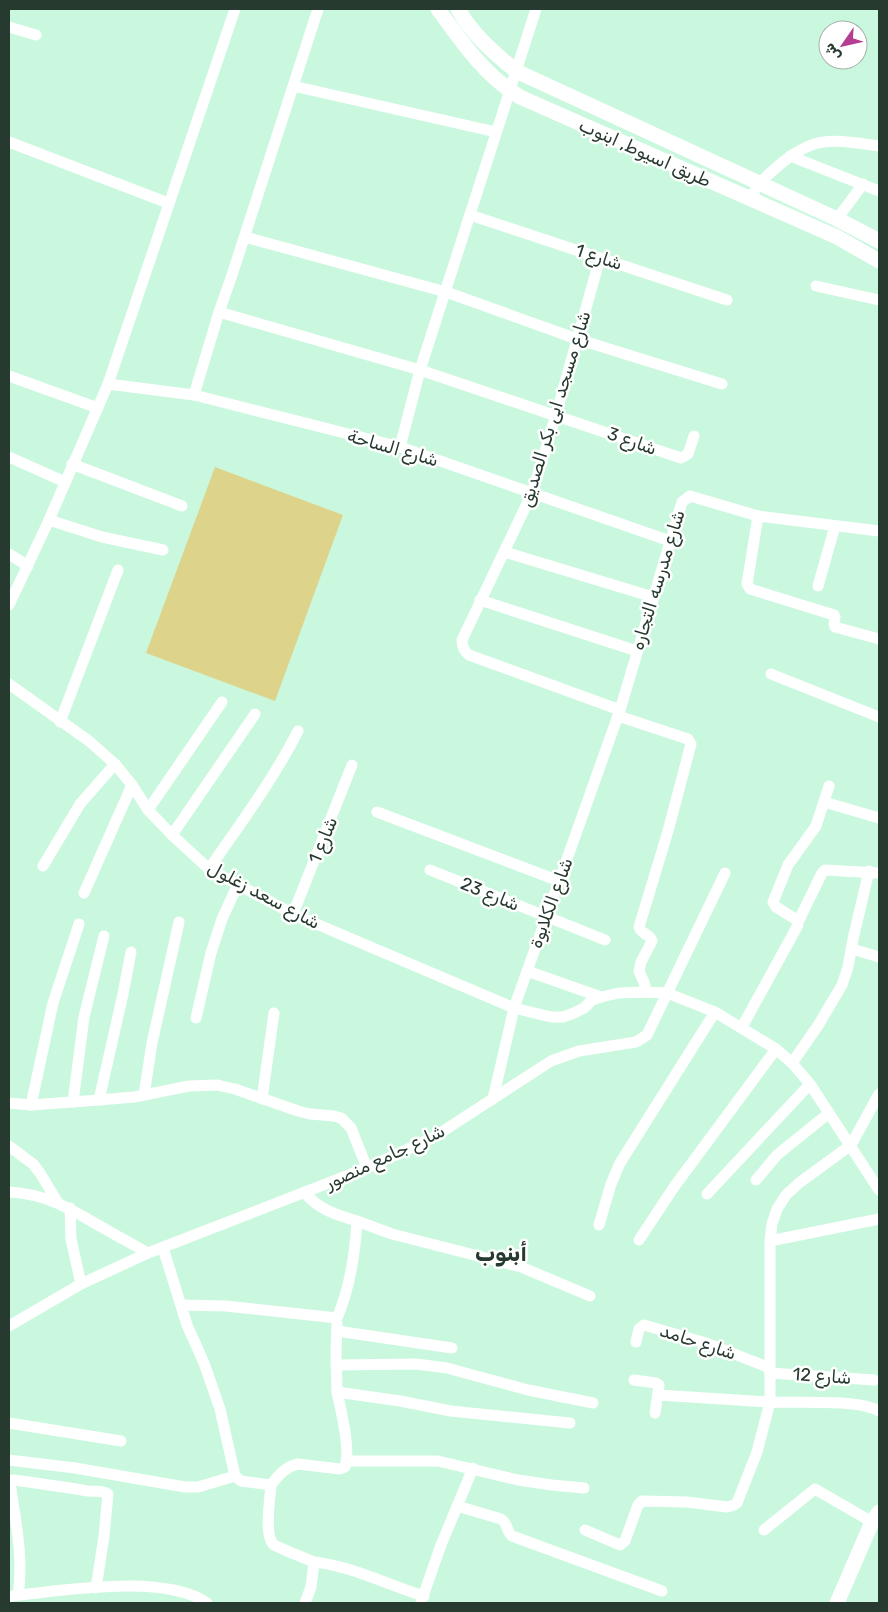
<svg xmlns="http://www.w3.org/2000/svg" width="888" height="1612" font-family="Rubik,'Noto Sans Arabic',sans-serif">
  <style>
    .green { fill: #ded38b }
    .lines { fill: none; stroke-linecap: round; stroke-linejoin: round }
    .street { stroke: #fff; stroke-width: 11 }
    .secondary { stroke: #fff; stroke-width: 15 }
    .labels { text-anchor: middle; dominant-baseline: central; stroke-width: 5; stroke-linejoin: round; paint-order: stroke }
    .street-label { font-size: 18px; fill: #273a30; stroke: #fff }
    .district-label { font-size: 22px; font-weight: bold; fill: #273a30; stroke: #fff }
  </style>
  <rect width="100%" height="100%" fill="#c9f8de"/>
  <path class="green" d="M215 467 343 515 275 701 146 653Z"/>
  <g class="lines">
    <g class="street">
      <path d="M9 27 36 35"/>
      <path d="M293 86 496 132"/>
      <path d="M9 142 168 203"/>
      <path d="M790 156 879 191"/>
      <path d="M750 200C758 183 763 179 777 167 815 134 833 140 879 146"/>
      <path d="M470 215 727 300"/>
      <path d="M837 219 863 184"/>
      <path d="M245 237 446 292 577 339 722 384"/>
      <path d="M600 258 556 415 532 493 462 640C462 647 464 651 469 655L620 710"/>
      <path d="M816 286 879 300"/>
      <path d="M219 312 420 370 681 458 688 454 694 436"/>
      <path d="M9 376 98 408"/>
      <path d="M108 384 194 395 400 447 670 541"/>
      <path d="M194 395 219 312 232 275 318 9"/>
      <path d="M400 447 420 370 536 9"/>
      <path d="M9 457 65 482"/>
      <path d="M72 464 182 506"/>
      <path d="M758 516 747 584 750 589 834 615 835 617 834 624 835 627 879 639"/>
      <path d="M49 520 102 537 163 550"/>
      <path d="M505 552 653 597"/>
      <path d="M9 554 28 566"/>
      <path d="M818 586 835 526"/>
      <path d="M480 600 637 651"/>
      <path d="M9 605 49 520 108 384 235 9"/>
      <path d="M771 674 879 717"/>
      <path d="M9 684 89 741 115 764 132 785 148 810 172 835 209 869 293 914 514 1008 551 1017H563L574 1013 584 1008 592 1000 601 997 619 993 645 992 667 993 715 1012 776 1049 792 1063 810 1084 879 1190"/>
      <path d="M618 716 688 739 691 744 668 831 639 927C641 934 650 934 652 941L641 962 639 971 645 985V992"/>
      <path d="M60 722 118 570"/>
      <path d="M824 802 879 818"/>
      <path d="M148 810 222 702"/>
      <path d="M377 812 559 881"/>
      <path d="M172 835 255 714"/>
      <path d="M43 866 80 804 115 764"/>
      <path d="M209 869C240 824 273 780 298 731"/>
      <path d="M430 870 605 940"/>
      <path d="M84 893 132 785"/>
      <path d="M293 914 352 765"/>
      <path d="M798 922 822 873 825 870 879 873"/>
      <path d="M852 949 879 957"/>
      <path d="M527 971 601 997"/>
      <path d="M196 1018 211 953 222 919 238 884"/>
      <path d="M742 1027 798 925 797 920 776 907 773 902 788 865 816 826 829 786"/>
      <path d="M792 1063 819 1024 842 985 848 967 853 939 869 871"/>
      <path d="M144 1095 152 1043 179 922"/>
      <path d="M262 1099 274 1013"/>
      <path d="M493 1099 514 1008 620 710 682 502 690 496 758 516 879 531"/>
      <path d="M99 1100 123 994 131 952"/>
      <path d="M73 1102 84 1017 104 936"/>
      <path d="M9 1103 31 1105 99 1100 134 1097 189 1086 217 1085 235 1089 298 1111 310 1114 334 1116 341 1118 351 1128 367 1168"/>
      <path d="M31 1105 53 1003 79 924"/>
      <path d="M9 1146 33 1164 40 1173 58 1203"/>
      <path d="M756 1180 777 1155 829 1113"/>
      <path d="M9 1192C48 1194 72 1210 105 1229 119 1237 134 1245 148 1253"/>
      <path d="M707 1194 810 1084"/>
      <path d="M70 1208 71 1239 81 1284"/>
      <path d="M357 1221 392 1234 521 1267 590 1296"/>
      <path d="M599 1225 611 1184 620 1163 715 1012"/>
      <path d="M639 1240 674 1187 776 1049"/>
      <path d="M770 1241 879 1219"/>
      <path d="M163 1248 187 1325 204 1363 220 1409 235 1476 241 1481 271 1485C270 1499 264 1534 273 1544 276 1547 307 1559 314 1562"/>
      <path d="M181 1305 226 1306 337 1318C350 1288 355 1254 357 1221 337 1215 319 1210 305 1193"/>
      <path d="M9 1326 81 1284 148 1253 367 1168 434 1137 551 1061 579 1051 636 1042 647 1035 725 873"/>
      <path d="M337 1331 452 1348"/>
      <path d="M636 1342 639 1329 644 1325 706 1343 770 1368"/>
      <path d="M336 1365 416 1364 447 1368 528 1390 593 1403"/>
      <path d="M770 1373 874 1380"/>
      <path d="M634 1380 656 1383 659 1385 655 1413"/>
      <path d="M337 1392 336 1351 337 1324"/>
      <path d="M658 1395C695 1397 732 1400 769 1402 796 1403 857 1399 879 1411"/>
      <path d="M9 1423 121 1441"/>
      <path d="M9 1460 75 1468 185 1487H198L235 1476"/>
      <path d="M346 1461H438L518 1480 552 1485 584 1488"/>
      <path d="M271 1485C278 1475 286 1466 298 1464L340 1469 345 1467C351 1450 341 1411 337 1392L400 1401 451 1411 570 1423"/>
      <path d="M457 1506 501 1519C508 1523 506 1531 512 1536L662 1591"/>
      <path d="M585 1530 620 1545 625 1541 638 1505 642 1501 687 1502 727 1507 734 1505 737 1503 757 1452 770 1402V1241L772 1224 777 1209 786 1195 799 1183 851 1145 879 1094"/>
      <path d="M764 1530 815 1489 872 1522"/>
      <path d="M18 1595C24 1558 15 1519 10 1482L13 1480C38 1483 63 1487 88 1491 95 1492 102 1490 108 1494L104 1536 96 1588"/>
      <path d="M9 1597 18 1595C68 1590 165 1574 207 1603"/>
      <path d="M421 1602 441 1545 473 1468"/>
      <path d="M305 1603 311 1587 314 1562C352 1566 387 1585 424 1596"/>
    </g>
    <g class="secondary">
      <path d="M438 9C461 41 485 76 520 97L837 237 879 261"/>
      <path d="M458 9C472 34 494 53 516 71L837 219 879 241"/>
      <path d="M837 1603 872 1522 879 1512"/>
    </g>
  </g>
  <g class="labels">
    <g class="street-label">
      <text transform="translate(645 153) rotate(24)">طريق اسيوط, ابنوب</text>
      <text transform="translate(599 257) rotate(18)">شارع 1</text>
      <text transform="translate(555 409) rotate(-73)">شارع مسجد ابى بكر الصديق</text>
      <text transform="translate(632 441) rotate(19)">شارع 3</text>
      <text transform="translate(393 448) rotate(16)">شارع الساحة</text>
      <text transform="translate(658 580) rotate(-73)">شارع مدرسه التجاره</text>
      <text transform="translate(323 840) rotate(-68)">شارع 1</text>
      <text transform="translate(490 894) rotate(22)">شارع 23</text>
      <text transform="translate(264 895) rotate(28)">شارع سعد زغلول</text>
      <text transform="translate(551 903) rotate(-70)">شارع الكلابوة</text>
      <text transform="translate(385 1157) rotate(-25)">شارع جامع منصور</text>
      <text transform="translate(698 1342) rotate(18)">شارع حامد</text>
      <text transform="translate(822 1376) rotate(4)">شارع 12</text>
    </g>
    <g class="district-label">
      <text x="501" y="1253">أبنوب</text>
    </g>
  </g>
  <rect width="888" height="1612" fill="none" stroke="#273a30" stroke-width="20"/>
  <g transform="translate(843 45) rotate(236)"><circle r="24" fill="#ffffff" stroke="#a9b0ac"/>
  <path d="M0-4L9 19L0 12L-9 19Z" fill="#b53d92"/>
  <text y="-8" font-size="14" font-weight="bold" text-anchor="middle" fill="#273a30">ش</text>
  </g>
</svg>
